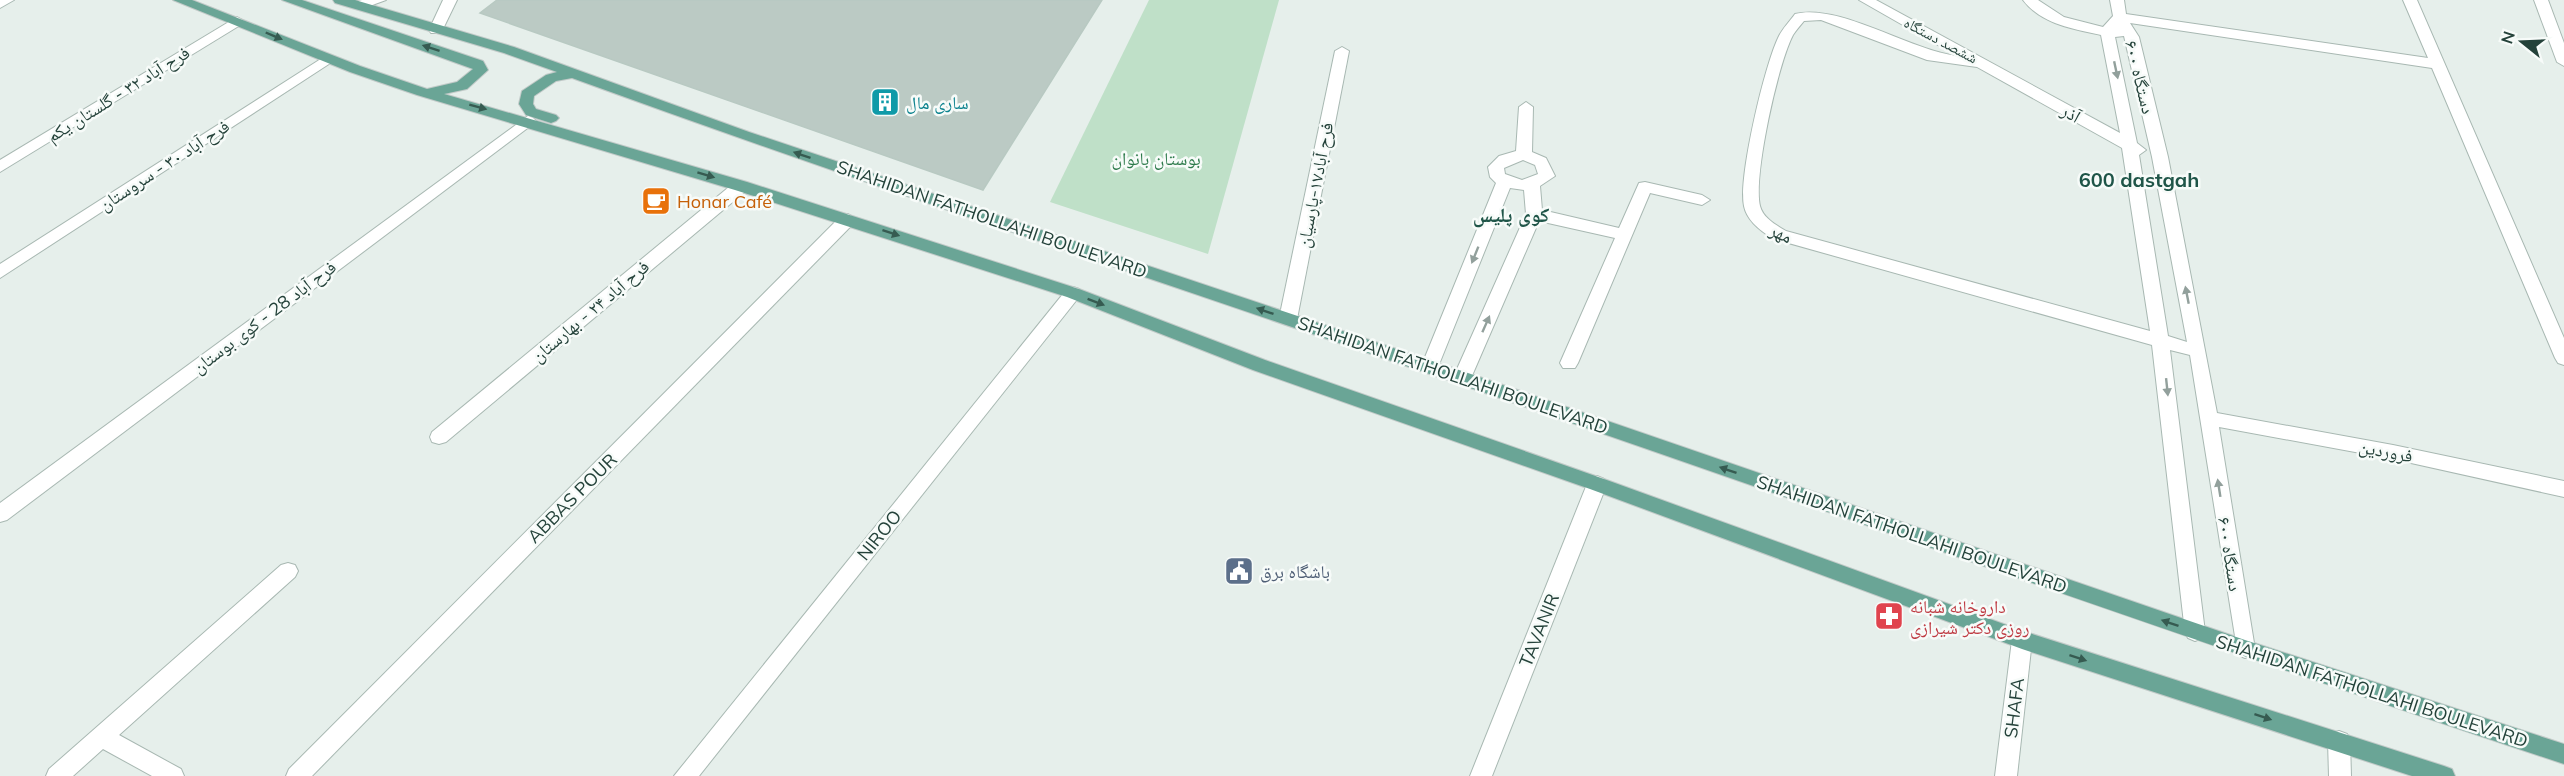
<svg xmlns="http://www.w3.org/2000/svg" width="2564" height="776" font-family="Mulish,'Noto Naskh Arabic',sans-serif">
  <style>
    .green { fill: #bfe0c8 }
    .building { fill: #bbcac4; stroke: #b8c9c2; stroke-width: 1.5 }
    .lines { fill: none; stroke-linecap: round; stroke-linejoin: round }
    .street-casing { stroke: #a8b8b2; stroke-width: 2 }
    .primary-casing { stroke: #c2cac8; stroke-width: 2 }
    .street { fill: #fff; fill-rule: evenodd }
    .primary { fill: #6aa596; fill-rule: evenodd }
    .oneway { fill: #365b51 }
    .oneway2 { fill: #92a09c }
    .labels { text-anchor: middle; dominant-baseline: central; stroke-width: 5; stroke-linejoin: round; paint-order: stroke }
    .far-street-label { font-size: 15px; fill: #24423a; stroke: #f7fbf9 }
    .street-label { font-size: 18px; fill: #24423a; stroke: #f7fbf9 }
    .culture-label { font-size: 18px; fill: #0d838f; stroke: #f7fbf9; text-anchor: start }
    .park-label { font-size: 18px; fill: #2d7a4b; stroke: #f7fbf9 }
    .food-label { font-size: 18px; fill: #c56008; stroke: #f7fbf9; text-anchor: start }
    .service-label { font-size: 18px; fill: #4e5e75; stroke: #f7fbf9; text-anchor: start }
    .health-label { font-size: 18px; fill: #be3a42; stroke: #f7fbf9; text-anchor: start }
    .neighbourhood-label { font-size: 20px; font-weight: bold; fill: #1f5548; stroke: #f7fbf9 }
  </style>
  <rect width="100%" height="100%" fill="#e6efeb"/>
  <path class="green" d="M1149 0H1279L1208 254 1050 202Z"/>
  <path class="building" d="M497 0H1102L983 190 480 13Z"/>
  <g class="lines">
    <g class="street-casing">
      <g id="street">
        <path d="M0 0H14L0 8Z"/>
        <path d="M362 0H386L364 8H354V2Z"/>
        <path d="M443 0H457L441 33H431L429 30Z"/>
        <path d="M1859 0H1876L2120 133 2101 35C2073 29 2041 24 2023 0H2038L2064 17 2103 27 2113 16 2110 0H2124L2126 14 2428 58 2403 0H2417L2564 338V365L2558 363 2555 358 2432 68 2130 23 2139 37 2168 157 2217 413 2393 445 2564 481V497L2393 459 2219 427 2255 649 2252 655 2245 658 2238 655 2190 355 2170 350 2205 632 2202 638 2195 641 2188 638 2185 632 2152 345 1774 239C1762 232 1747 221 1744 206 1738 178 1765 63 1779 36 1783 28 1790 21 1795 14 1839 3 1909 50 1957 56ZM1821 20 1927 60 1977 67 2122 148 2150 331 1786 231C1776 225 1763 218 1760 206 1753 177 1778 63 1793 35 1796 30 1800 26 1804 21ZM2124 36 2152 157 2187 342 2168 336 2139 155 2146 150 2137 143 2115 37Z"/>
        <path d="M2534 0H2548L2564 43V66L2557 62Z"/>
        <path d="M237 17 244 21 242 24 0 172V160Z"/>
        <path d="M1342 47 1349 51 1297 319 1288 325 1279 319 1335 51Z"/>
        <path d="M327 55 334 59 332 62 0 278V264Z"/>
        <path d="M1526 102 1533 107 1532 152 1546 158 1555 176 1540 186 1542 210 1619 228 1639 183 1645 182 1702 195 1710 200 1702 205 1650 193 1578 363 1575 368H1563L1560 363 1615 238 1539 221 1471 378 1468 383H1456L1453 378 1526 214 1524 190 1510 188 1436 372H1424L1421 367 1496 183 1490 177 1488 167 1499 156 1516 151 1519 107ZM1523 160 1535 165 1538 174 1522 180 1505 174 1504 168Z"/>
        <path d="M528 116 533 118 536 121 533 124 7 520 0 522V503Z"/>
        <path d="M741 181 749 186 747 190 446 442 439 444 432 442 430 437 432 432 735 182Z"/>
        <path d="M848 214 856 219 854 223 312 776H286L289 769 842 215Z"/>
        <path d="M1073 287 1079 289 1081 293 1079 297 699 776H674L1067 289Z"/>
        <path d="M1597 476 1604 479 1607 484 1492 776H1470L1587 484 1590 479Z"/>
        <path d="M288 563 295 565 298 571 295 577 119 735 181 769 184 776H152L103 749 73 776H46L49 769 281 565Z"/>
        <path d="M2022 631 2029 634 2032 640 2017 776H1995L2012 640 2015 634Z"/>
        <path d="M2339 731 2347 734 2350 741 2351 776H2329L2328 741 2331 734Z"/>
      </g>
    </g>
    <g class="primary-casing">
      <g id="primary">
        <path d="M173 0H192L360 66 427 89 457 82 473 69 282 0H302L483 61 488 70 467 89 444 94 747 182 1079 289 1265 360 1604 479 2023 631 2444 766 2452 769 2455 776H2412L2022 649 1590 489 1253 370 1067 297 735 190 417 95 350 72Z"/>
        <path d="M333 0H355L514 47 749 132 1468 373 2245 640 2564 744V764C2192 641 1823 509 1453 382 1159 281 864 184 572 78L556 81 534 96 533 104 536 109 556 115 559 118 556 121 551 123 526 115 519 104 522 91 546 75 557 72 504 53 335 3Z"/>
      </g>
    </g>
    <use href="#street" class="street"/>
    <use href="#primary" class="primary"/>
  </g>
  <defs><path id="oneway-solid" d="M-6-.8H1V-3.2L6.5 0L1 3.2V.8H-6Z" transform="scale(1.5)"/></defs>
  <g class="oneway">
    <use href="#oneway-solid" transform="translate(274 36) rotate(23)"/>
    <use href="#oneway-solid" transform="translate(431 48) rotate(-162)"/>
    <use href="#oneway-solid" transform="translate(478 107) rotate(15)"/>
    <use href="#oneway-solid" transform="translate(802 155) rotate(-161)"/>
    <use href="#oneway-solid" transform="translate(706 175) rotate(17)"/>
    <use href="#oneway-solid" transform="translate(891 233) rotate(18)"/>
    <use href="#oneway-solid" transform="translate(1096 302) rotate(21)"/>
    <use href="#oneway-solid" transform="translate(1265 311) rotate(-161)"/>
    <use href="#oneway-solid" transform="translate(1728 470) rotate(-161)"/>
    <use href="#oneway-solid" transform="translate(2170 623) rotate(-161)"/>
    <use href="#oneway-solid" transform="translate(2078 658) rotate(18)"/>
    <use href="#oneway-solid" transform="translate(2263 717) rotate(18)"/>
  </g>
  <g class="oneway2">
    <use href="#oneway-solid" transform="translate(2116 70) rotate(78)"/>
    <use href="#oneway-solid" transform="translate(1475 255) rotate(112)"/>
    <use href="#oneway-solid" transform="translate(2187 295) rotate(-101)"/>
    <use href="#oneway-solid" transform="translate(1486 324) rotate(-66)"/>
    <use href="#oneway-solid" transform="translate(2167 387) rotate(84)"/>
    <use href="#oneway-solid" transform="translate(2219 488) rotate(-99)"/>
  </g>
  <defs>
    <g id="building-square" transform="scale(1.5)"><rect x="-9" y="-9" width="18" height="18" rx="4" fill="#0f9aa8" stroke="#f7fbf9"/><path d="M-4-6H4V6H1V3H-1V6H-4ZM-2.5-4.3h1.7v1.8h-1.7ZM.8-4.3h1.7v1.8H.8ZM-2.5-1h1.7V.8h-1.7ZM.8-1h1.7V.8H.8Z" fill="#fff"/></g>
    <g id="cafe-square" transform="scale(1.5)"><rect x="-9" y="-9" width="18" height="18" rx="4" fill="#e8710a" stroke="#f7fbf9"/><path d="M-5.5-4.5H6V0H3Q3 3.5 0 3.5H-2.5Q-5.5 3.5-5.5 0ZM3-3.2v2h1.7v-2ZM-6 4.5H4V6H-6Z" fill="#fff"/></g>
    <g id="civic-square" transform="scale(1.5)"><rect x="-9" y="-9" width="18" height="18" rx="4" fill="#5c6f8a" stroke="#f7fbf9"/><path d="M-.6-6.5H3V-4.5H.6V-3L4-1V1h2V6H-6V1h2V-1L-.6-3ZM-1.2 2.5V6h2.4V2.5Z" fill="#fff"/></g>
    <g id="pharmacy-square" transform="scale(1.5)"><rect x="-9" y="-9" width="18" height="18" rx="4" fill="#e0444e" stroke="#f7fbf9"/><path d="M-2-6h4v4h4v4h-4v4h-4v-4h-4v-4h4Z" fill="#fff"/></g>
  </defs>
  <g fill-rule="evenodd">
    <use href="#building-square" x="885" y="102"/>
    <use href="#cafe-square" x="656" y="201"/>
    <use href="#civic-square" x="1239" y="571"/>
    <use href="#pharmacy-square" x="1889" y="616"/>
  </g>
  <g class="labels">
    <g class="far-street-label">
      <text transform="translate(1941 40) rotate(28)">ششصد دستگاه</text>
    </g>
    <g class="street-label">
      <text transform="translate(2140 77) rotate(76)">۶۰۰ دستگاه</text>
      <text transform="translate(118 94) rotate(-32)">فرح آباد ۳۲ - گلستان یکم</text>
      <text transform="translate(2071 113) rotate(30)">آذر</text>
      <text transform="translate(164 165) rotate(-33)">فرح آباد ۳۰ - سروستان</text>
      <text transform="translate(1315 185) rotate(-79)">فرح آباد۱۷-پارسیان</text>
      <text transform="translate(992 219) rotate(19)">SHAHIDAN FATHOLLAHI BOULEVARD</text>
      <text transform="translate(1781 233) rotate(25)">مهر</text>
      <text transform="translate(590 311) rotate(-40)">فرح آباد ۲۴ - بهارستان</text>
      <text transform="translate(264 317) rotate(-37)">فرح آباد 28 - کوی بوستان</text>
      <text transform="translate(1453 375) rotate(19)">SHAHIDAN FATHOLLAHI BOULEVARD</text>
      <text transform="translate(2386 451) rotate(11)">فروردین</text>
      <text transform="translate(572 498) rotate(-45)">ABBAS POUR</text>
      <text transform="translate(1912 534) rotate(19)">SHAHIDAN FATHOLLAHI BOULEVARD</text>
      <text transform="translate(879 535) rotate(-51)">NIROO</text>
      <text transform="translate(2230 554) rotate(81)">۶۰۰ دستگاه</text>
      <text transform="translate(1539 630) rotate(-68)">TAVANIR</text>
      <text transform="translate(2372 691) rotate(18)">SHAHIDAN FATHOLLAHI BOULEVARD</text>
      <text transform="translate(2014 708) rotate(-83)">SHAFA</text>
    </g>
    <g class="culture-label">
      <text x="906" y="102">ساری مال</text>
    </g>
    <g class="park-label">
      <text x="1156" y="158">بوستان بانوان</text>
    </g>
    <g class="food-label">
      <text x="677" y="201">Honar Café</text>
    </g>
    <g class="service-label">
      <text x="1260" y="571">باشگاه برق</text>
    </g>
    <g class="health-label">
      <text x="1910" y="606">داروخانه شبانه<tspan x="1910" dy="21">روزی دکتر شیرازی</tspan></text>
    </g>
    <g class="neighbourhood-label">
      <text x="2139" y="179">600 dastgah</text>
      <text x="1511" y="214">کوی پلیس</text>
    </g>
  </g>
  <g transform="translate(2522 42) rotate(288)" stroke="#f7fbf9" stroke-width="4.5" paint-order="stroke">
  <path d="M0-4.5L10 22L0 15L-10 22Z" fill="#24423a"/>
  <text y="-9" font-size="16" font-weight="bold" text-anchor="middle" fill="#24423a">N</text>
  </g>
</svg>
